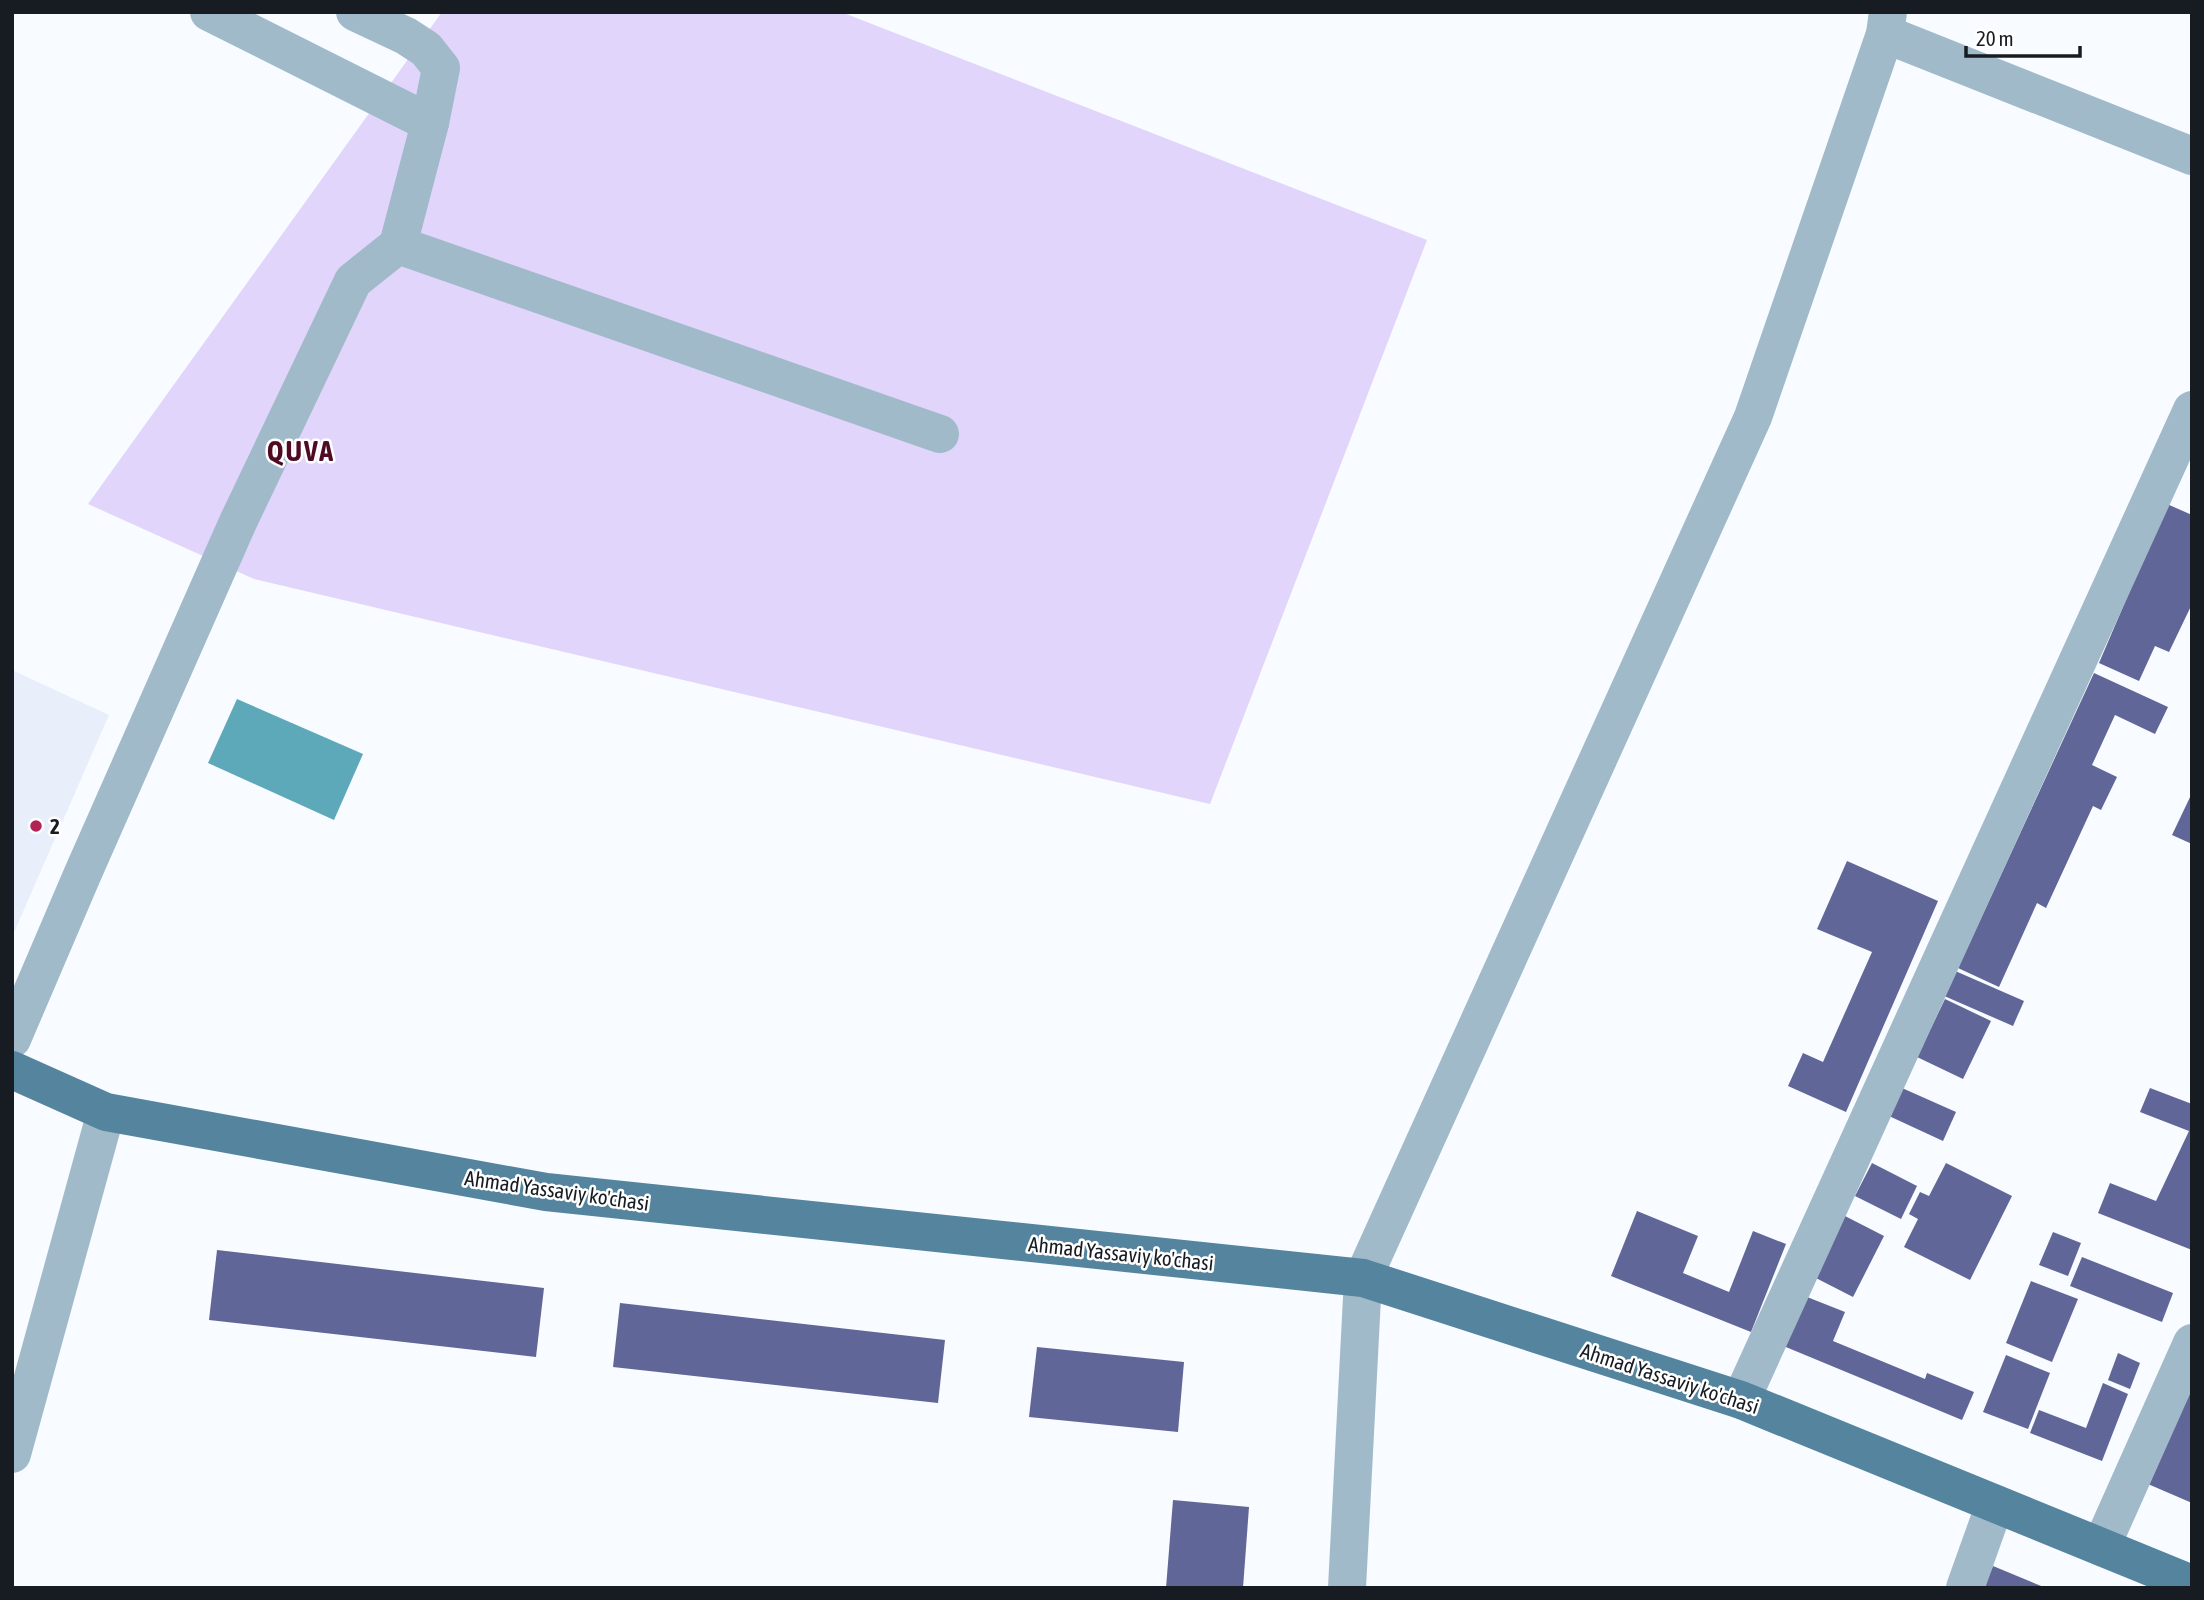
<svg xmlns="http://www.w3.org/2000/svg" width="2204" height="1600" font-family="'Asap Condensed',sans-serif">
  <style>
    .built { fill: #e8effa }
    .green { fill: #e1d5fb }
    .water { fill: #5ea9b9 }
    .building { fill: #606697 }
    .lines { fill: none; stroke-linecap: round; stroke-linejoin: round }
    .minor { stroke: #a1baca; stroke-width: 38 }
    .major { stroke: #55849f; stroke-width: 38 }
    .poi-dot { fill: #b22356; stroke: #fff; stroke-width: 2.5 }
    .labels { text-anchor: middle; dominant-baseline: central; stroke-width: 5; stroke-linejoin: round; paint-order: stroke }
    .poi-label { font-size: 21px; font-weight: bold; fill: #171c22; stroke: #fff; text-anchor: start }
    .street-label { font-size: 21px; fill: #171c22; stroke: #fff }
    .district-label { font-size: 28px; font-weight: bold; letter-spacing: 2px; fill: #4f0b23; stroke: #fff }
  </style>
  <rect width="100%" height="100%" fill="#f8fbff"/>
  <path class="built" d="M12 670 109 715 12 937Z"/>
  <path class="green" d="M442 12H841L1427 240 1210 804 254 579 88 504Z"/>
  <path class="water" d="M237 699 363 754 334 820 208 763Z"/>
  <g class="building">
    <path d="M2167 504 2192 515V604L2169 652 2155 646 2139 681 2099 663Z"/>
    <path d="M2094 673 2168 707 2155 734 2115 715 2092 765 2117 777 2101 810 2093 806 2046 908 2037 903 1999 987 1958 968Z"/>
    <path d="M2192 793V844L2172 835Z"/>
    <path d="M1847 861 1938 901 1846 1112 1788 1086 1803 1053 1823 1062 1872 952 1817 929Z"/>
    <path d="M1953 970 2024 1001 2013 1026 1942 995Z"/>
    <path d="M1945 999 1991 1021 1963 1079 1917 1057Z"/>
    <path d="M1902 1088 1956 1112 1943 1141 1889 1116Z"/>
    <path d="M2150 1088 2192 1104V1250L2098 1213 2110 1183 2156 1201 2189 1131 2140 1112Z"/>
    <path d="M1872 1163 1917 1186 1901 1219 1855 1196Z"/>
    <path d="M1946 1163 2012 1196 1970 1280 1904 1247 1918 1219 1909 1214 1920 1192 1929 1196Z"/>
    <path d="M1637 1211 1698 1236 1683 1273 1729 1292 1753 1231 1786 1244 1751 1332 1611 1276Z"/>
    <path d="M1843 1215 1884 1236 1853 1297 1812 1276Z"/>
    <path d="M2053 1232 2081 1243 2068 1276 2039 1265Z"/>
    <path d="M217 1250 544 1288 536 1357 209 1320Z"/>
    <path d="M2082 1257 2173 1293 2162 1322 2070 1286Z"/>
    <path d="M2031 1281 2078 1299 2052 1362 2006 1343Z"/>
    <path d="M1802 1295 1845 1312 1833 1341 1925 1379 1927 1373 1974 1392 1962 1420 1781 1345Z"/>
    <path d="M620 1303 945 1340 938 1403 613 1367Z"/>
    <path d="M1037 1347 1184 1362 1178 1432 1029 1417Z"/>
    <path d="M2118 1353 2140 1363 2130 1389 2108 1380Z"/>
    <path d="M2006 1355 2050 1373 2028 1429 1983 1412Z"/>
    <path d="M2103 1383 2128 1394 2102 1461 2030 1433 2039 1410 2086 1428Z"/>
    <path d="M2192 1385V1503L2148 1484Z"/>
    <path d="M1173 1500 1249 1507 1243 1588H1166Z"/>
    <path d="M1993 1566 2046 1588H1984Z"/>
  </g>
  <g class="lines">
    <g class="minor">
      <path d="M209 12 430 123 398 245 940 434"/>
      <path d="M355 12 406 36 426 49 441 68 430 123"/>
      <path d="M1885 34 2192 156"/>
      <path d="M12 1039 83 873 238 522 353 281 398 245"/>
      <path d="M1741 1400 2192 410"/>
      <path d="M12 1454 106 1112"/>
      <path d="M2101 1547 2192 1343"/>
      <path d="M1347 1588 1363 1278 1753 417 1885 34 1888 12"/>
      <path d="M1965 1588 1995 1504"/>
    </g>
    <path class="major" d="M12 1070 106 1112 546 1192 1363 1278 1741 1400 2192 1584"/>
  </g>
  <circle class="poi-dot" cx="36" cy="826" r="7"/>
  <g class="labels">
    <g class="poi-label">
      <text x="50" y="826">2</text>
    </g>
    <g class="street-label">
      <text transform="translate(557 1190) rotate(8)">Ahmad Yassaviy ko'chasi</text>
      <text transform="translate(1121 1253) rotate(6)">Ahmad Yassaviy ko'chasi</text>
      <text transform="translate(1670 1378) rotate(18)">Ahmad Yassaviy ko'chasi</text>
    </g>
    <g class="district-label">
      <text x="301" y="451">QUVA</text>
    </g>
  </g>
  <rect width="2204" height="1600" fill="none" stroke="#171c22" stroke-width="28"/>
  <path d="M1966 46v10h114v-10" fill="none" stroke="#171c22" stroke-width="3.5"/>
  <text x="1976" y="46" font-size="21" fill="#171c22" stroke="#ffffff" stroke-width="5" paint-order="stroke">20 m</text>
</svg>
